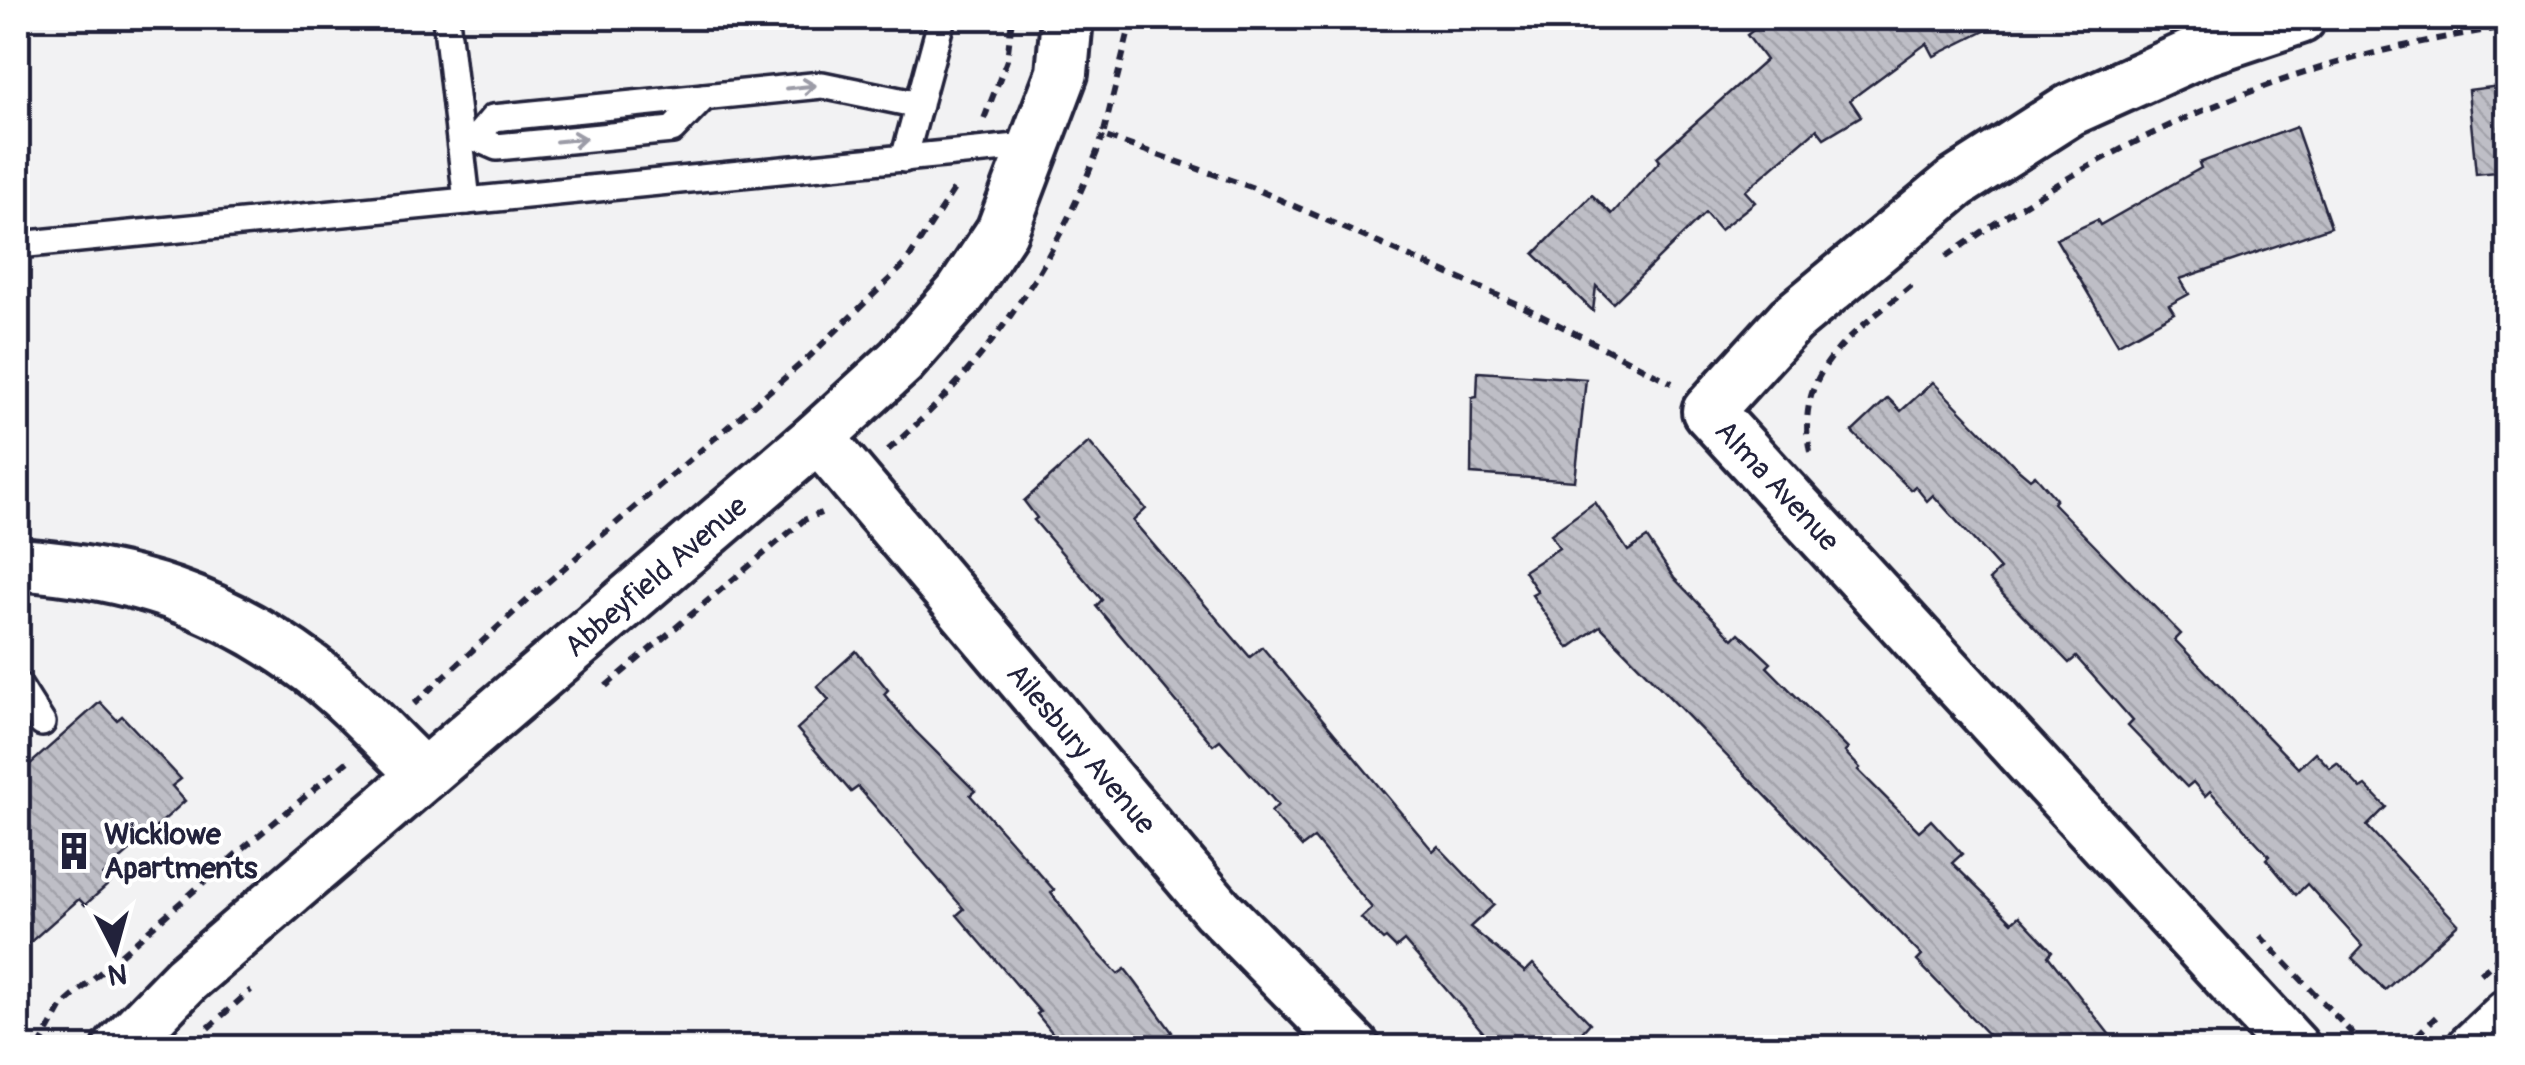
<svg xmlns="http://www.w3.org/2000/svg" width="2525" height="1065" font-family="Pangolin,sans-serif">
  <style>
    .building { fill: url(#building-back-hatch); stroke: #22223b; stroke-width: 2.5 }
    .lines { fill: none; stroke-linecap: round; stroke-linejoin: round }
    .lane-casing { stroke: #22223b; stroke-width: 32 }
    .street-casing { stroke: #22223b; stroke-width: 58 }
    .path { stroke: #22223b; stroke-width: 6; stroke-dasharray: 10 8; stroke-linecap: butt }
    .lane { stroke: #fff; stroke-width: 25 }
    .street { stroke: #fff; stroke-width: 50 }
    .oneway { stroke: #9c9ca7 }
    .labels { text-anchor: middle; dominant-baseline: central; stroke-width: 8; stroke-linejoin: round; paint-order: stroke }
    .street-label { font-size: 30px; fill: #22223b; stroke: #fff }
    .poi-label { font-size: 30px; font-weight: bold; fill: #22223b; stroke: #fff; text-anchor: start }
  </style>
  <defs>
    <pattern id="building-back-hatch" width="6" height="6" patternUnits="userSpaceOnUse" patternTransform="scale(2.5)"><rect width="6" height="6" fill="#bebec6"/><path d="M-1 5l2 2M0 0l6 6M5-1l2 2" fill="none" stroke="#a3a3ab"/></pattern>
  </defs>
  <rect width="100%" height="100%" fill="#f2f2f3"/>
  <filter id="ink" filterUnits="userSpaceOnUse"><feTurbulence type="fractalNoise" baseFrequency=".01" numOctaves="2"/><feDisplacementMap in="SourceGraphic" scale="20" xChannelSelector="R" yChannelSelector="G"/><feConvolveMatrix kernelMatrix="1 2 1 2 8 2 1 2 1" color-interpolation-filters="sRGB"/></filter>
  <g filter="url(#ink)">
    <g class="building">
      <path d="M1769 18H2011L1934 56 1927 43 1850 100 1861 116 1824 138 1817 129 1745 191 1755 202 1720 230 1705 213 1613 303 1596 286 1593 311 1534 254 1592 195 1612 214 1660 161 1657 157 1766 60 1747 35Z"/>
      <path d="M2508 85V171L2476 174 2468 90Z"/>
      <path d="M2296 127 2331 227 2180 279 2189 294 2169 305 2174 313 2118 344 2056 239 2097 220 2100 225 2201 168 2199 163Z"/>
      <path d="M1478 372 1586 379 1575 481 1471 474 1472 398 1477 397Z"/>
      <path d="M1933 382 2017 468 2030 479 2035 475 2056 499 2053 503 2181 634 2175 640 2298 768 2315 752 2330 768 2337 763 2361 789 2366 786 2386 807 2367 826 2458 924 2385 990 2352 958 2363 946 2307 884 2296 895 2266 859 2269 856 2210 791 2205 796 2193 782 2187 787 2128 726 2133 721 2076 657 2069 663 1989 580 2000 569 1933 495 1927 501 1915 486 1911 490 1852 432 1888 398 1901 411Z"/>
      <path d="M1089 442 1146 509 1133 521 1250 657 1262 647 1433 851 1438 846 1494 905 1470 927 1525 972 1533 964 1590 1023 1568 1048H1497L1404 941 1396 948 1386 938 1383 940 1361 918 1372 908 1314 838 1302 847 1271 812 1278 805 1220 740 1213 745 1096 606 1102 600 1034 520 1037 518 1024 501Z"/>
      <path d="M1595 502 1628 551 1647 538 1674 578 1733 639 1739 633 1771 663 1767 667 1848 749 1845 752 1860 768 1858 770 1919 831 1931 820 1962 854 1952 863 2012 922 2019 916 2052 951 2048 956 2120 1048H2001L1917 961 1922 956 1600 626 1569 648 1532 595 1538 592 1524 571 1559 548 1551 534Z"/>
      <path d="M856 651 888 690 884 694 915 731 975 791 970 795 1054 890 1051 893 1090 944 1118 974 1125 969 1136 983 1172 1032 1154 1048H1065L1037 1014 1040 1012 957 915 964 909 858 787 851 792 797 729 829 700 817 686Z"/>
      <path d="M100 702 117 720 122 716 181 779 172 786 185 801 103 875 110 883 85 905 79 899 18 953V775Z"/>
    </g>
    <g class="lines">
      <g class="lane-casing">
        <g id="lane">
          <path d="M446 18 467 201"/>
          <path d="M476 138 493 118 822 85 919 105"/>
          <path d="M461 140 476 138 497 147 672 130 704 97"/>
          <path d="M904 159 942 18"/>
          <path d="M18 245 1036 145"/>
          <path d="M18 685 42 723"/>
        </g>
      </g>
      <g class="street-casing">
        <g id="street">
          <path id="s1" d="M818 437 1217 909 1354 1048"/>
          <path d="M18 564C133 573 218 600 311 669 351 699 387 740 424 775"/>
          <path id="s2" d="M119 1048 186 979 818 437 901 361 961 293 1002 231 1062 73 1067 18"/>
          <path d="M2294 1048 1708 411 1791 320 1956 183 2070 110 2201 51 2300 18"/>
          <path d="M2473 1048 2508 1015"/>
        </g>
      </g>
      <g class="path">
        <path d="M1132 18 1103 136 1251 187 1524 307 1672 383"/>
        <path d="M984 119 1007 60 1012 18"/>
        <path d="M1946 257C2120 133 2295 57 2508 27"/>
        <path d="M888 450C990 362 1057 261 1103 136"/>
        <path d="M1810 452C1792 366 1860 330 1917 281"/>
        <path d="M606 686 804 520 821 513"/>
        <path d="M414 704 534 594 810 356 906 263 956 186"/>
        <path d="M2260 936 2366 1048"/>
        <path d="M2481 974 2508 949"/>
        <path d="M208 1028 251 990"/>
        <path d="M39 1048 62 1006 235 855 348 761"/>
        <path d="M2404 1048 2436 1017"/>
      </g>
      <use href="#lane" class="lane"/>
      <use href="#street" class="street"/>
    </g>
    <defs><path id="oneway-shaft" d="M-6 0H5M1.5-3L5.5 0L1.5 3" fill="none" stroke-width="1.6" stroke-linecap="round" stroke-linejoin="round" transform="scale(2.5)"/></defs>
    <g class="oneway">
      <use href="#oneway-shaft" transform="translate(801 87) rotate(-6)"/>
      <use href="#oneway-shaft" transform="translate(571 140) rotate(-6)"/>
    </g>
  </g>
  <defs>
    <g id="building-bare" transform="scale(3)"><path d="M-4-6H4V6H1V3H-1V6H-4ZM-2.5-4.3h1.7v1.8h-1.7ZM.8-4.3h1.7v1.8H.8ZM-2.5-1h1.7V.8h-1.7ZM.8-1h1.7V.8H.8Z" fill="#22223b" stroke="#fff" stroke-width="2.5" paint-order="stroke"/></g>
  </defs>
  <g fill-rule="evenodd">
    <use href="#building-bare" x="74" y="851"/>
  </g>
  <g class="labels">
    <g class="street-label">
      <text transform="translate(1777 486) rotate(47)">Alma Avenue</text>
      <text stroke="none"><textPath href="#s2" startOffset="715">Abbeyfield Avenue</textPath></text>
      <text stroke="none"><textPath href="#s1" startOffset="408">Ailesbury Avenue</textPath></text>
    </g>
    <g class="poi-label">
      <text x="104" y="834">Wicklowe<tspan x="104" dy="34">Apartments</tspan></text>
    </g>
  </g>
  <rect width="2525" height="1065" fill="none" stroke="#fff" stroke-width="60"/>
  <rect x="30" y="30" width="2465" height="1005" fill="none" stroke="#22223b" stroke-width="4" filter="url(#ink)"/>
  <g transform="translate(115 950) rotate(174)" stroke="#ffffff" stroke-width="8" paint-order="stroke">
  <path d="M0-8L18 38L0 25L-18 38Z" fill="#22223b"/>
  <text y="-15" font-size="28" font-weight="bold" text-anchor="middle" fill="#22223b">N</text>
  </g>
</svg>
